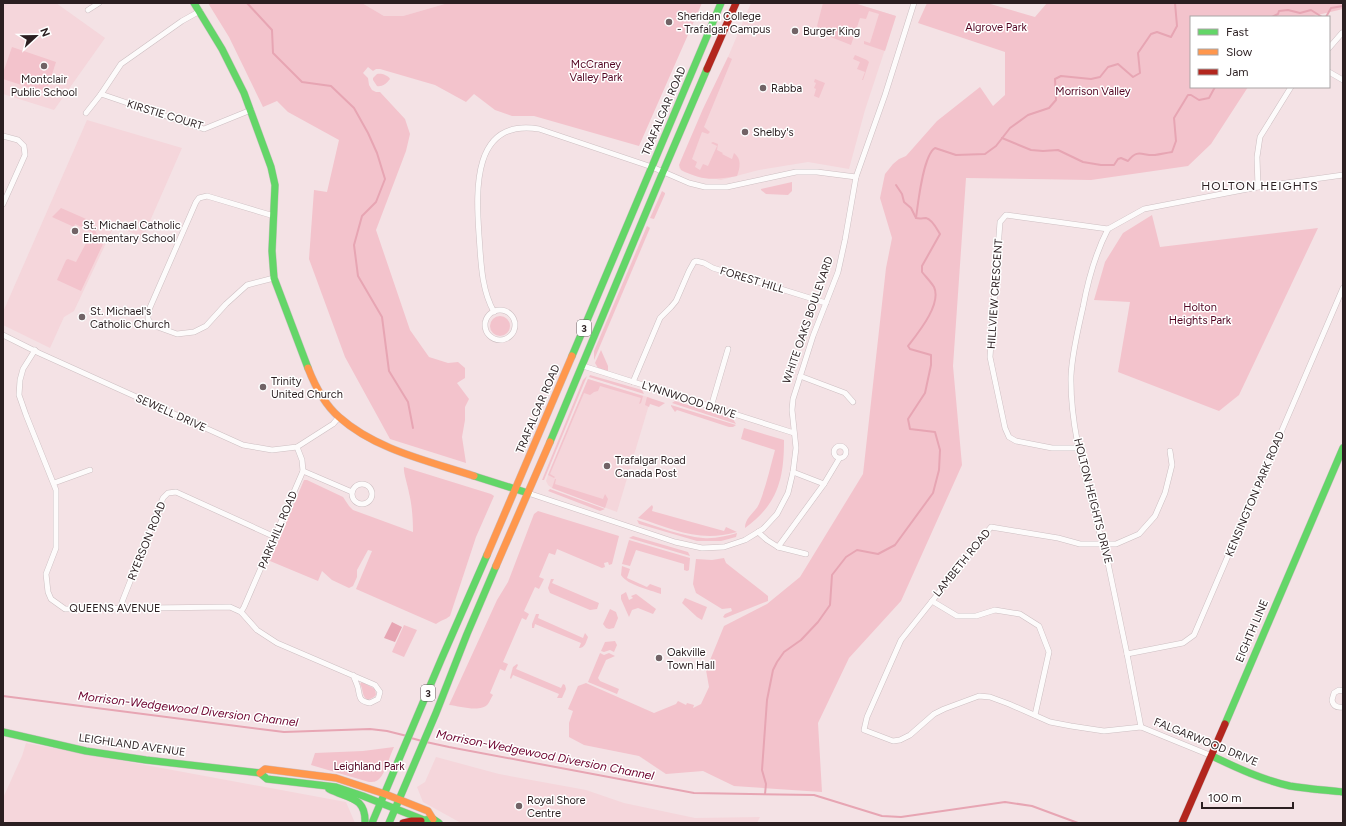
<svg xmlns="http://www.w3.org/2000/svg" width="1346" height="826" font-family="Figtree,sans-serif">
  <style>
    .built { fill: #f5d6db }
    .green { fill: #f3c3cc }
    .water { fill: #e7a5b3 }
    .lines { fill: none; stroke-linecap: round; stroke-linejoin: round }
    .stream { stroke: #e7a5b3; stroke-width: 2 }
    .street-casing { stroke: #cdbfc2; stroke-width: 6 }
    .fast-casing { stroke: #cdbfc2; stroke-width: 8 }
    .slow-casing { stroke: #cdbfc2; stroke-width: 8 }
    .jam-casing { stroke: #cdbfc2; stroke-width: 8 }
    .street { stroke: #fdfbfb; stroke-width: 5 }
    .fast { stroke: #63d668; stroke-width: 7 }
    .slow { stroke: #ff974d; stroke-width: 7 }
    .jam { stroke: #b3261e; stroke-width: 7 }
    .poi-dot { fill: #716366; stroke: #fff; stroke-width: 1.5 }
    .labels { text-anchor: middle; dominant-baseline: central; stroke-width: 3; stroke-linejoin: round; paint-order: stroke }
    .shield { fill: #fff; stroke: #6b6264; stroke-width: 1 }
    .shield-label { font-size: 10px; font-weight: bold; fill: #2b1f21 }
    .poi-label { font-size: 11px; fill: #2b1f21; stroke: #fff; text-anchor: start }
    .park-label { font-size: 11px; fill: #520421; stroke: #fff }
    .street-label { font-size: 11px; fill: #2b1f21; stroke: #fff }
    .neighbourhood-label { font-size: 12px; letter-spacing: 1px; fill: #2b1f21; stroke: #fff }
    .water-label { font-size: 12px; font-style: italic; fill: #6d022e; stroke: #fff }
  </style>
  <rect width="100%" height="100%" fill="#f4e2e5"/>
  <g class="built">
    <path d="M3 3H56L105 38 54 110 3 94Z"/>
    <path d="M362 3H448L403 16H384Z"/>
    <path d="M751 3H854L896 16 865 110 849 169 808 162 759 170 721 180 684 172 679 168 681 160 703 109 728 57Z"/>
    <path d="M87 120 182 148 143 237 114 226 74 311 64 317 50 348 3 325V312Z"/>
    <path d="M588 379 651 398 617 512 552 488 548 485 546 481 548 475Z"/>
    <path d="M26 743 346 802 355 823H3V798L22 756Z"/>
    <path d="M436 757 499 774 586 790 624 803 695 818 760 817 757 823H461L423 802 417 787 425 782Z"/>
  </g>
  <g class="green">
    <path d="M208 3H362L384 16H403L448 3H702L639 146 534 116H512L495 110 474 94 466 102 435 85 380 69H376L373 71 368 67 363 73 368 78 369 85 372 90 376 92H380L405 119 410 134 406 151 376 230 410 330 429 357 448 363 458 362 465 368V378L457 383 469 399 465 407V420L462 437 466 463 390 439 345 357 309 259 314 190 327 192 339 140 288 112 277 101 263 107 229 37Z"/>
    <path d="M823 3H854L896 16 885 51 864 44V41L870 43 879 14 869 11 866 19 860 18 851 45 818 32 819 29 817 26Z"/>
    <path d="M927 3H987L1035 17 1047 3H1343V9L1309 17H1191V87H1248L1211 144 1188 166 1091 180 966 178 953 366 962 465 901 601 849 658 818 723 822 792 734 786 703 771 666 774 639 756 584 745 569 737V723L573 711 568 709 578 686 586 683 654 713 676 704 678 701 686 705 687 703 694 705 693 708 701 704 709 687 706 670 724 626 767 604 800 577 863 474 886 268 892 238 880 198 885 174 893 164 899 159 906 156 937 121 980 87 993 106 1005 95V52L918 23Z"/>
    <path d="M12 47 56 62 46 93 3 79V73Z"/>
    <path d="M855 55 867 60 869 62 863 80H862L865 72 857 69 860 62 853 59Z"/>
    <path d="M728 57 732 59 704 127 710 132 708 134 702 132 692 159 697 162 695 167 700 170 703 164 708 166 717 146 711 143 713 142 718 144 717 150 723 153 722 154 732 159 734 153C742 159 740 168 737 176 713 180 703 181 681 170L679 165 703 109Z"/>
    <path d="M377 74C381 73 388 75 390 79 386 84 382 87 377 86L373 80V78Z"/>
    <path d="M815 79 825 83 819 98 814 96 816 89 814 88 816 83 814 82Z"/>
    <path d="M792 182V191L788 195 766 194 761 190V189Z"/>
    <path d="M662 191 665 193V194L654 219 650 218Z"/>
    <path d="M61 208 93 222 98 239 103 244 81 291 57 280 66 260 68 259 76 262 92 232 75 224 74 227 52 217Z"/>
    <path d="M1152 215 1160 247 1318 228 1239 395 1219 411 1118 372 1130 302 1094 300 1105 262 1123 233Z"/>
    <path d="M647 226 650 228 594 360V351Z"/>
    <circle cx="500" cy="326" r="10"/>
    <path d="M601 350 608 366V371L598 368 595 363Z"/>
    <path d="M590 375 642 390 644 394 589 377Z"/>
    <path d="M587 376 544 480H542L583 380Z"/>
    <path d="M588 379 643 396 641 403 639 404 641 398 600 386 598 391 594 392 590 395 584 393 550 474 555 477 554 478 548 475Z"/>
    <path d="M647 397 665 403 659 407 650 404 649 407 645 405Z"/>
    <path d="M675 401 733 419 736 424 672 403Z"/>
    <path d="M671 405 736 425 733 427H729L677 410 675 412 671 406Z"/>
    <path d="M744 428 784 440C784 479 778 504 745 528 745 517 755 513 759 504 766 487 770 468 775 450L741 439Z"/>
    <path d="M404 467 491 494 494 496 476 537 450 616C445 620 441 620 436 624L356 589 372 551 368 550 357 570V577L353 586 349 588 332 580 322 571 318 581 270 561 304 480H307L343 497 349 506 353 510 413 532C413 519 412 505 409 493 408 486 403 472 404 467Z"/>
    <path d="M555 479H556L555 484 603 499 605 494 608 499 605 508 552 488Z"/>
    <path d="M550 489 605 509 600 511 548 491Z"/>
    <path d="M652 505 653 507 652 511 724 531 726 527 737 532C699 543 673 529 638 518Z"/>
    <path d="M538 511 619 536 612 564 609 565 608 562 604 563 605 567 602 568 557 549 555 555 549 553 539 577 544 579 539 589 535 587 524 611 529 614 526 620 522 618 503 662 508 664 505 671 500 669 490 693 493 695C491 698 490 701 488 704 480 713 460 706 449 705L497 600 508 582 534 514Z"/>
    <path d="M637 520C659 527 681 536 703 538 715 539 726 536 737 533L736 537 721 541H697L639 524Z"/>
    <path d="M633 536 688 552 690 556 629 538Z"/>
    <path d="M629 540 690 558 689 570 687 571 684 570V564L636 550 630 566 622 564Z"/>
    <path d="M724 558 726 563 731 567 768 596V601L725 618 723 617 725 614 732 611 731 608 722 609 696 593 693 584 696 559 712 560Z"/>
    <path d="M622 566 630 569 627 578 647 587 650 584 661 588V594C650 590 627 585 621 575Z"/>
    <path d="M551 579H554L552 583 599 603 597 609 590 610 550 593 548 588Z"/>
    <path d="M626 592 629 600 633 598 631 596 636 594 656 609 653 614 638 608 632 610 629 617 621 599V595Z"/>
    <path d="M685 598 707 607 702 620 697 617 682 603Z"/>
    <path d="M610 609 616 612 618 618 614 628 609 629 606 628 603 624Z"/>
    <path d="M538 614H539L538 618 583 638 585 633 588 637C586 642 585 648 579 648L581 643 535 624 534 628H532V624L536 614Z"/>
    <path d="M404 625 417 630 404 657 392 652Z"/>
    <path d="M615 641 617 645 614 652 610 650 604 652 601 651 605 642Z"/>
    <path d="M600 653 604 655 609 653 615 656 606 660 598 678 600 681 619 689 617 694 588 682Z"/>
    <path d="M517 664 518 665 516 669 561 688 563 684 565 685 566 689 562 698H557L559 694 513 675 511 679 510 678 513 667Z"/>
    <path d="M362 682 375 689 376 695 374 697 368 700C361 696 364 690 360 684Z"/>
    <path d="M394 747C390 755 385 774 379 779 376 782 373 782 369 782L311 765 315 753 363 751Z"/>
  </g>
  <path class="water" d="M392 622 402 627 395 642 384 638Z"/>
  <g class="lines">
    <g class="stream">
      <path d="M247 3 272 30 273 53 302 82 331 86 354 108 368 133 377 153 385 179 376 202 362 216 354 245 358 276 382 317 389 371 408 402 413 428"/>
      <path d="M1272 17 1278 14 1279 11 1288 10 1300 13 1311 10 1322 17"/>
      <path d="M1326 17 1331 8 1343 6"/>
      <path d="M1002 138 1031 150 1043 151 1058 150 1083 162 1101 165H1114L1118 159 1121 158 1128 161C1138 148 1142 156 1155 155 1161 154 1166 153 1172 152L1176 141 1174 118 1188 95H1191L1199 100 1209 98 1215 87"/>
      <path d="M896 185 902 194 904 202 911 208 916 218"/>
      <path d="M3 696 284 732 370 729 387 731 407 736"/>
      <path d="M411 738 422 741"/>
      <path d="M426 742 449 747 694 793 814 795 882 816 901 817 1005 802 1032 806 1078 823"/>
      <path d="M765 794 766 784 762 770 767 700 773 670 777 662 784 652 801 640 818 622 830 605 832 575 846 557 857 550 878 554 895 545 933 493 939 470 940 450 935 432 910 429 908 419 925 393 931 365V355L910 349 908 346C918 333 942 304 934 287 931 282 926 277 922 272V266L940 234C937 229 932 219 926 218 923 218 920 219 916 218 918 204 923 155 935 148L956 155 985 154 996 146 1010 128 1028 115 1049 108 1056 100 1055 79 1061 76 1091 79 1100 77 1108 67 1118 64 1133 77 1140 73 1138 53 1151 34 1157 32 1171 37 1177 26 1175 3"/>
    </g>
    <g class="street-casing">
      <g id="street">
        <path d="M88 10 99 3"/>
        <path d="M200 11 182 21 121 64 101 94 204 129 251 110"/>
        <path d="M1329 48 1342 33"/>
        <path d="M1329 72 1343 80"/>
        <path d="M86 113 101 94"/>
        <path d="M3 136 18 140 24 146 25 155 3 204"/>
        <path d="M1258 187 1257 157 1260 137 1291 87"/>
        <path d="M274 216 207 196 199 198 196 202 148 312V319L152 325 177 334 194 332 206 326 226 304 247 285 274 278"/>
        <path d="M1108 229C1095 254 1088 280 1083 307 1078 330 1072 353 1071 376 1070 430 1087 482 1100 534L1104 544 1127 654 1141 727"/>
        <path d="M1108 229 1144 209 1258 187 1343 175"/>
        <circle cx="500" cy="325" r="15"/>
        <path d="M494 312C481 289 481 261 479 235 476 190 472 118 539 129L652 167 689 183 705 187H727L796 172H817L856 177"/>
        <path d="M3 335 39 353 243 445 272 450 297 447 333 424 339 417"/>
        <path d="M35 350 23 369 20 380 19 395 26 415 56 490V548L46 574 48 592 51 599 65 609 230 607 241 612 257 630 277 643 375 685 380 692 378 699 370 703C359 701 360 698 358 688 357 684 355 680 353 675"/>
        <path d="M583 366 794 433"/>
        <path d="M800 376 845 393 853 402"/>
        <path d="M633 382 660 318 671 307 676 301 689 271 694 262 696 261 704 263 713 268 826 303"/>
        <path d="M711 407 728 349"/>
        <circle cx="840" cy="452" r="6"/>
        <path d="M1078 448H1052L1016 441 1009 437 1005 428 990 357 1000 222 1006 215 1108 229"/>
        <path d="M1170 451 1172 465 1165 493 1155 516 1139 534 1116 544H1080L1058 538 991 527 901 640 867 717 864 730 893 741 900 740 910 735 934 714 944 709 979 696 990 697 1009 704 1050 722 1071 726 1104 731 1141 727 1212 756"/>
        <path d="M303 471 352 492"/>
        <path d="M793 472 824 484"/>
        <path d="M54 483 90 470"/>
        <circle cx="362" cy="494" r="10"/>
        <path d="M528 493 675 542 702 548 724 547 745 540 763 529 777 514 788 493 793 472 796 448 792 410 793 399 813 336 838 272 845 240 856 177 885 95 914 3"/>
        <path d="M758 532 767 540 778 547 806 554"/>
        <path d="M778 547 824 484 839 459"/>
        <path d="M932 601 957 616H976L995 610 1020 614 1039 626 1049 652 1035 715"/>
        <path d="M121 609 122 602 163 498 168 493 176 492 275 537"/>
        <path d="M241 612 244 607 303 471 302 460 297 447"/>
        <path d="M1127 654 1183 643 1194 635 1343 288"/>
        <path d="M1343 691 1339 690 1334 693 1332 700C1333 706 1337 708 1343 707"/>
      </g>
    </g>
    <g class="fast-casing">
      <g id="fast">
        <path d="M194 3 222 49 244 93 271 167 275 185 272 251 274 278 308 368"/>
        <path d="M572 356 721 3"/>
        <path d="M550 442 657 186 707 69"/>
        <path d="M474 476 528 493"/>
        <path d="M1225 724 1343 448"/>
        <path d="M3 732 86 751 146 760 260 773 267 779 336 787 363 796 424 820 433 819 439 823"/>
        <path d="M1212 756C1237 768 1263 780 1290 786 1308 789 1325 790 1343 792"/>
        <path d="M329 789C348 799 366 796 365 823"/>
        <path d="M372 823 441 660 487 555"/>
        <path d="M389 823 436 713 467 634 496 566"/>
      </g>
    </g>
    <g class="slow-casing">
      <g id="slow">
        <path d="M308 368C315 386 324 404 339 417 376 450 429 461 474 476"/>
        <path d="M487 555 572 356"/>
        <path d="M496 566 550 442"/>
        <path d="M260 773 265 769 336 778 385 794 428 811 433 819"/>
      </g>
    </g>
    <g class="jam-casing">
      <g id="jam">
        <path d="M707 69 736 3"/>
        <path d="M403 823 412 821H421"/>
        <path d="M1182 823 1225 724"/>
      </g>
    </g>
    <use href="#street" class="street"/>
    <use href="#fast" class="fast"/>
    <use href="#slow" class="slow"/>
    <use href="#jam" class="jam"/>
  </g>
  <g class="poi-dot">
    <circle cx="669" cy="22" r="4"/>
    <circle cx="795" cy="31" r="4"/>
    <circle cx="44" cy="66" r="4"/>
    <circle cx="763" cy="88" r="4"/>
    <circle cx="745" cy="132" r="4"/>
    <circle cx="75" cy="231" r="4"/>
    <circle cx="82" cy="317" r="4"/>
    <circle cx="263" cy="387" r="4"/>
    <circle cx="607" cy="466" r="4"/>
    <circle cx="659" cy="658" r="4"/>
    <circle cx="519" cy="806" r="4"/>
  </g>
  <g class="labels">
    <g class="shield">
      <rect x="577" y="320" width="14" height="16" rx="3"/>
      <rect x="421" y="685" width="14" height="16" rx="3"/>
    </g>
    <g class="shield-label">
      <text x="584" y="328">3</text>
      <text x="428" y="693">3</text>
    </g>
    <g class="poi-label">
      <text x="677" y="16">Sheridan College<tspan x="677" dy="13">- Trafalgar Campus</tspan></text>
      <text x="803" y="31">Burger King</text>
      <text x="44" y="79" text-anchor="middle">Montclair<tspan x="44" dy="13">Public School</tspan></text>
      <text x="771" y="88">Rabba</text>
      <text x="753" y="132">Shelby's</text>
      <text x="83" y="225">St. Michael Catholic<tspan x="83" dy="13">Elementary School</tspan></text>
      <text x="90" y="311">St. Michael's<tspan x="90" dy="13">Catholic Church</tspan></text>
      <text x="271" y="381">Trinity<tspan x="271" dy="13">United Church</tspan></text>
      <text x="615" y="460">Trafalgar Road<tspan x="615" dy="13">Canada Post</tspan></text>
      <text x="667" y="652">Oakville<tspan x="667" dy="13">Town Hall</tspan></text>
      <text x="527" y="800">Royal Shore<tspan x="527" dy="13">Centre</tspan></text>
    </g>
    <g class="park-label">
      <text x="996" y="27">Algrove Park</text>
      <text x="596" y="64">McCraney<tspan x="596" dy="13">Valley Park</tspan></text>
      <text x="1093" y="91">Morrison Valley</text>
      <text x="1200" y="307">Holton<tspan x="1200" dy="13">Heights Park</tspan></text>
      <text x="369" y="766">Leighland Park</text>
    </g>
    <g class="street-label">
      <text transform="translate(664 111) rotate(-67)">TRAFALGAR ROAD</text>
      <text transform="translate(165 115) rotate(17)">KIRSTIE COURT</text>
      <text transform="translate(752 280) rotate(17)">FOREST HILL</text>
      <text transform="translate(995 294) rotate(-86)">HILLVIEW CRESCENT</text>
      <text transform="translate(808 320) rotate(-71)">WHITE OAKS BOULEVARD</text>
      <text transform="translate(689 400) rotate(18)">LYNNWOOD DRIVE</text>
      <text transform="translate(538 409) rotate(-67)">TRAFALGAR ROAD</text>
      <text transform="translate(171 413) rotate(24)">SEWELL DRIVE</text>
      <text transform="translate(1255 494) rotate(-67)">KENSINGTON PARK ROAD</text>
      <text transform="translate(1093 501) rotate(76)">HOLTON HEIGHTS DRIVE</text>
      <text transform="translate(278 530) rotate(-67)">PARKHILL ROAD</text>
      <text transform="translate(147 541) rotate(-68)">RYERSON ROAD</text>
      <text transform="translate(962 563) rotate(-51)">LAMBETH ROAD</text>
      <text x="115" y="608">QUEENS AVENUE</text>
      <text transform="translate(1252 631) rotate(-67)">EIGHTH LINE</text>
      <text transform="translate(1206 742) rotate(22)">FALGARWOOD DRIVE</text>
      <text transform="translate(132 745) rotate(8)">LEIGHLAND AVENUE</text>
    </g>
    <g class="neighbourhood-label">
      <text x="1260" y="186">HOLTON HEIGHTS</text>
    </g>
    <g class="water-label">
      <text transform="translate(188 709) rotate(7)">Morrison-Wedgewood Diversion Channel</text>
      <text transform="translate(545 755) rotate(11)">Morrison-Wedgewood Diversion Channel</text>
    </g>
  </g>
  <rect width="1346" height="826" fill="none" stroke="#2b1f21" stroke-width="8"/>
  <rect x="1190" y="16" width="140" height="72" fill="#ffffff" stroke="#aaa5a6"/>
  <rect x="1198" y="29" width="20" height="6" fill="#63d668" stroke="#aaa5a6"/>
  <text x="1226" y="36" font-size="12" fill="#2b1f21">Fast</text>
  <rect x="1198" y="49" width="20" height="6" fill="#ff974d" stroke="#aaa5a6"/>
  <text x="1226" y="56" font-size="12" fill="#2b1f21">Slow</text>
  <rect x="1198" y="69" width="20" height="6" fill="#b3261e" stroke="#aaa5a6"/>
  <text x="1226" y="76" font-size="12" fill="#2b1f21">Jam</text>
  <g transform="translate(36 36) rotate(68)" stroke="#ffffff" stroke-width="3" paint-order="stroke">
  <path d="M0-3L7 15L0 10L-7 15Z" fill="#2b1f21"/>
  <text y="-6" font-size="11" font-weight="bold" text-anchor="middle" fill="#2b1f21">N</text>
  </g>
  <path d="M1202 802v6h91v-6" fill="none" stroke="#2b1f21" stroke-width="2"/>
  <text x="1208" y="802" font-size="12" fill="#2b1f21" stroke="#ffffff" stroke-width="3" paint-order="stroke">100 m</text>
</svg>
